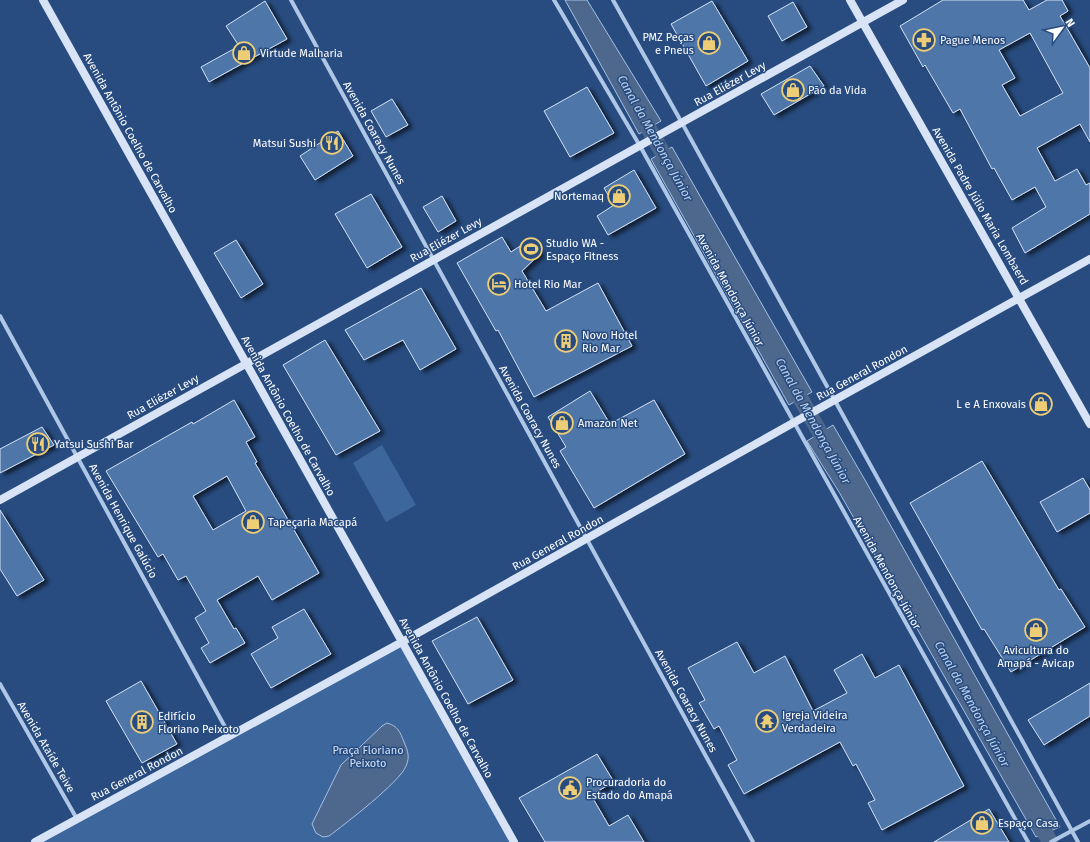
<svg xmlns="http://www.w3.org/2000/svg" width="1090" height="842" font-family="'Fira Sans',sans-serif">
  <style>
    .green { fill: #3d669d }
    .water { fill: #4e678c; stroke: #a4c1e6 }
    .lines { fill: none; stroke-linecap: round; stroke-linejoin: round }
    .canal { stroke: #4e678c; stroke-width: 16 }
    .building { fill: #5076a8; stroke: #d2e1f5; fill-rule: evenodd; filter: url(#shadow) }
    .street { stroke: #afc7e6; stroke-width: 4 }
    .secondary { stroke: #d8e4f5; stroke-width: 8 }
    .labels { text-anchor: middle; dominant-baseline: central; stroke-width: 3; stroke-linejoin: round; paint-order: stroke }
    .poi-label { font-size: 11px; fill: #fff; stroke: #284c80; text-anchor: start }
    .street-label { font-size: 11px; fill: #fff; stroke: #284c80 }
    .park-label { font-size: 11px; fill: #d2e1f5; stroke: #284c80 }
    .water-label { font-size: 12px; font-style: italic; fill: #bbd1ed; stroke: #284c80 }
  </style>
  <defs>
    <filter id="shadow"><feDropShadow dx="4.5" dy="2.5" stdDeviation="2" flood-color="#0009"/></filter>
  </defs>
  <rect width="100%" height="100%" fill="#284c80"/>
  <g class="green">
    <path d="M382 445 416 505 386 522 353 463Z"/>
    <path d="M402 642 514 842H35Z"/>
  </g>
  <g class="water">
    <path d="M565 0H587L661 121 639 134Z"/>
    <path d="M672 147 812 392 789 405 651 159Z"/>
    <path d="M833 425 865 480 1060 827 1036 837 839 492 807 441Z"/>
    <path d="M387 723C398 726 400 732 404 742 408 751 410 757 406 766 400 782 345 824 329 836L323 837 316 833 312 824 341 765 382 726Z"/>
  </g>
  <g class="lines">
    <g class="canal">
      <path d="M638 110 673 171"/>
      <path d="M790 380 831 452"/>
      <path d="M1034 814 1050 842"/>
    </g>
  </g>
  <g class="building">
    <path d="M943 0H1023L1029 10 1047 0H1062L1068 11 1060 16 1090 68V142L1080 124 1037 148 1055 181 1077 169 1086 185 1090 183V214L1025 253 1012 228 1046 207 1035 187 1012 200 994 168 992 169 960 109 953 113 925 65 923 67 900 26ZM1030 33 1063 93 1020 116 1002 85 1015 78 999 50Z"/>
    <path d="M265 1 287 39 209 82 201 67 239 46 226 26Z"/>
    <path d="M712 1 748 61 706 86 671 24Z"/>
    <path d="M793 2 807 27 782 41 768 16Z"/>
    <path d="M810 66 824 86 774 115 761 94Z"/>
    <path d="M587 87 614 133 570 157 544 111Z"/>
    <path d="M392 99 408 125 386 137 371 111Z"/>
    <path d="M338 131 353 156 315 180 300 156Z"/>
    <path d="M634 170 656 208 608 235 597 216 614 205 604 188Z"/>
    <path d="M371 194 402 247 367 268 335 214Z"/>
    <path d="M442 196 456 221 438 232 423 207Z"/>
    <path d="M502 237 511 252 531 239 540 254 522 271 546 311 598 283 632 346 534 397 498 330 496 331 457 263Z"/>
    <path d="M236 240 263 284 241 298 214 253Z"/>
    <path d="M421 288 456 349 420 370 403 340 364 360 345 330Z"/>
    <path d="M325 340 380 431 336 455 283 365Z"/>
    <path d="M590 391 610 424 654 400 685 454 594 508 560 451 566 447 548 417Z"/>
    <path d="M234 400 255 437 246 442 257 462 255 463 319 573 272 600 258 576 217 600 234 629 236 628 245 643 210 663 201 648 209 643 195 618 206 611 186 576 178 580 163 554 158 557 106 471 192 422 193 424ZM227 476 246 511 213 530 193 496Z"/>
    <path d="M42 427 54 445 0 473V449Z"/>
    <path d="M982 461 1059 590 1061 589 1085 627 1011 672 984 629 982 630 910 503Z"/>
    <path d="M1083 478 1090 490V513L1057 532 1040 502Z"/>
    <path d="M0 510 44 580 17 596 0 569Z"/>
    <path d="M304 609 331 654 271 688 251 654 278 638 272 627Z"/>
    <path d="M477 617 513 680 468 704 432 641Z"/>
    <path d="M737 642 754 673 785 656 813 711 847 693 834 670 862 654 875 678 899 665 964 786 882 830 868 803 875 800 856 764 853 766 840 742 744 794 728 765 737 760 719 726 714 729 699 703 705 700 688 668Z"/>
    <path d="M141 681 177 744 142 763 106 701Z"/>
    <path d="M1090 683V716L1044 745 1028 720Z"/>
    <path d="M597 754 614 782 591 795 609 826 628 815 644 842H545L519 798Z"/>
    <path d="M989 809 1009 842H934Z"/>
  </g>
  <g class="lines">
    <g class="street">
      <path d="M291 0 753 842"/>
      <path d="M554 0 640 146 1028 842"/>
      <path d="M613 0 682 123 1078 842"/>
      <path d="M0 316 230 736"/>
      <path d="M0 684 77 819"/>
      <path d="M1051 842 1090 821"/>
    </g>
    <g class="secondary">
      <path d="M43 0 514 842"/>
      <path d="M850 0 1090 424"/>
      <path d="M0 500 903 0"/>
      <path d="M35 842 402 642 793 423 1090 259"/>
    </g>
  </g>
  <defs>
    <g id="pharmacy-ring" transform="scale(1.15)"><circle r="9.5" fill="#284c80" stroke="#edcd76" stroke-width="1.5"/><path d="M-2-6h4v4h4v4h-4v4h-4v-4h-4v-4h4Z" fill="#edcd76"/></g>
    <g id="shop-ring" transform="scale(1.15)"><circle r="9.5" fill="#284c80" stroke="#edcd76" stroke-width="1.5"/><path d="M-5-2.5h2.3a2.7 3.5 0 0 1 5.4 0H5L5.5 6h-11ZM-1.5-2.5h3a1.5 2.3 0 0 0-3 0Z" fill="#edcd76"/></g>
    <g id="restaurant-ring" transform="scale(1.15)"><circle r="9.5" fill="#284c80" stroke="#edcd76" stroke-width="1.5"/><path d="M-5-6h1v4h1v-4h1v4h1v-4h1v5L-1.5 .5V6h-2V.5L-5-1ZM5-6V6H3V1.5H1.5Q1.5-4 5-6Z" fill="#edcd76"/></g>
    <g id="stadium-ring" transform="scale(1.15)"><circle r="9.5" fill="#284c80" stroke="#edcd76" stroke-width="1.5"/><path d="M0-5a6.5 5 0 1 0 0 10a6.5 5 0 1 0 0-10ZM-3.5-1.8h7v3.6h-7Z" fill="#edcd76"/></g>
    <g id="hotel-ring" transform="scale(1.15)"><circle r="9.5" fill="#284c80" stroke="#edcd76" stroke-width="1.5"/><path d="M-6-4.5h1.5V1H6V5H4.5V3h-9V5H-6ZM-4 0a1.8 1.8 0 1 1 3.6 0ZM.5 0V-2.5h3Q6-2.5 6 0Z" fill="#edcd76"/></g>
    <g id="building-ring" transform="scale(1.15)"><circle r="9.5" fill="#284c80" stroke="#edcd76" stroke-width="1.5"/><path d="M-4-6H4V6H1V3H-1V6H-4ZM-2.5-4.3h1.7v1.8h-1.7ZM.8-4.3h1.7v1.8H.8ZM-2.5-1h1.7V.8h-1.7ZM.8-1h1.7V.8H.8Z" fill="#edcd76"/></g>
    <g id="temple-ring" transform="scale(1.15)"><circle r="9.5" fill="#284c80" stroke="#edcd76" stroke-width="1.5"/><path d="M0-6L5-2H3V0L6.5 2.5H4V6H1.5V3h-3V6H-4V2.5H-6.5L-3 0V-2H-5Z" fill="#edcd76"/></g>
    <g id="civic-ring" transform="scale(1.15)"><circle r="9.5" fill="#284c80" stroke="#edcd76" stroke-width="1.5"/><path d="M-.6-6.5H3V-4.5H.6V-3L4-1V1h2V6H-6V1h2V-1L-.6-3ZM-1.2 2.5V6h2.4V2.5Z" fill="#edcd76"/></g>
  </defs>
  <g fill-rule="evenodd">
    <use href="#pharmacy-ring" x="924" y="40"/>
    <use href="#shop-ring" x="709" y="43"/>
    <use href="#shop-ring" x="244" y="53"/>
    <use href="#shop-ring" x="793" y="90"/>
    <use href="#restaurant-ring" x="332" y="143"/>
    <use href="#shop-ring" x="619" y="196"/>
    <use href="#stadium-ring" x="531" y="249"/>
    <use href="#hotel-ring" x="499" y="284"/>
    <use href="#building-ring" x="566" y="341"/>
    <use href="#shop-ring" x="1041" y="404"/>
    <use href="#shop-ring" x="562" y="423"/>
    <use href="#restaurant-ring" x="38" y="444"/>
    <use href="#shop-ring" x="253" y="522"/>
    <use href="#shop-ring" x="1036" y="630"/>
    <use href="#temple-ring" x="767" y="721"/>
    <use href="#building-ring" x="142" y="722"/>
    <use href="#civic-ring" x="570" y="788"/>
    <use href="#shop-ring" x="982" y="823"/>
  </g>
  <g class="labels">
    <g class="poi-label">
      <text x="694" y="37" text-anchor="end">PMZ Peças<tspan x="694" dy="13">e Pneus</tspan></text>
      <text x="940" y="40">Pague Menos</text>
      <text x="260" y="53">Virtude Malharia</text>
      <text x="808" y="90">Pão da Vida</text>
      <text x="316" y="143" text-anchor="end">Matsui Sushi</text>
      <text x="604" y="196" text-anchor="end">Nortemaq</text>
      <text x="546" y="243">Studio WA -<tspan x="546" dy="13">Espaço Fitness</tspan></text>
      <text x="514" y="284">Hotel Rio Mar</text>
      <text x="582" y="335">Novo Hotel<tspan x="582" dy="13">Rio Mar</tspan></text>
      <text x="1026" y="404" text-anchor="end">L e A Enxovais</text>
      <text x="578" y="423">Amazon Net</text>
      <text x="54" y="444">Yatsui Sushi Bar</text>
      <text x="268" y="522">Tapeçaria Macapá</text>
      <text x="1036" y="650" text-anchor="middle">Avicultura do<tspan x="1036" dy="13">Amapá - Avicap</tspan></text>
      <text x="782" y="715">Igreja Videira<tspan x="782" dy="13">Verdadeira</tspan></text>
      <text x="158" y="716">Edifício<tspan x="158" dy="13">Floriano Peixoto</tspan></text>
      <text x="586" y="782">Procuradoria do<tspan x="586" dy="13">Estado do Amapá</tspan></text>
      <text x="998" y="823">Espaço Casa</text>
    </g>
    <g class="street-label">
      <text transform="translate(730 84) rotate(-29)">Rua Eliézer Levy</text>
      <text transform="translate(130 133) rotate(61)">Avenida Antônio Coelho de Carvalho</text>
      <text transform="translate(374 133) rotate(61)">Avenida Coaracy Nunes</text>
      <text transform="translate(980 206) rotate(60)">Avenida Padre Júlio Maria Lombaerd</text>
      <text transform="translate(446 240) rotate(-29)">Rua Eliézer Levy</text>
      <text transform="translate(730 290) rotate(61)">Avenida Mendonça Júnior</text>
      <text transform="translate(862 373) rotate(-29)">Rua General Rondon</text>
      <text transform="translate(163 397) rotate(-29)">Rua Eliézer Levy</text>
      <text transform="translate(288 416) rotate(61)">Avenida Antônio Coelho de Carvalho</text>
      <text transform="translate(530 417) rotate(61)">Avenida Coaracy Nunes</text>
      <text transform="translate(123 521) rotate(61)">Avenida Henrique Galúcio</text>
      <text transform="translate(558 543) rotate(-29)">Rua General Rondon</text>
      <text transform="translate(887 573) rotate(61)">Avenida Mendonça Júnior</text>
      <text transform="translate(446 698) rotate(61)">Avenida Antônio Coelho de Carvalho</text>
      <text transform="translate(686 701) rotate(61)">Avenida Coaracy Nunes</text>
      <text transform="translate(46 747) rotate(60)">Avenida Ataíde Teive</text>
      <text transform="translate(137 774) rotate(-28)">Rua General Rondon</text>
    </g>
    <g class="park-label">
      <text x="368" y="750">Praça Floriano<tspan x="368" dy="13">Peixoto</tspan></text>
    </g>
    <g class="water-label">
      <text transform="translate(655 138) rotate(61)">Canal da Mendonça Júnior</text>
      <text transform="translate(813 421) rotate(61)">Canal da Mendonça Júnior</text>
      <text transform="translate(972 704) rotate(61)">Canal da Mendonça Júnior</text>
    </g>
  </g>
  <g transform="translate(1062 28) rotate(57)" stroke="#284c80" stroke-width="3" paint-order="stroke">
  <path d="M0-3L7 15L0 10L-7 15Z" fill="#ffffff"/>
  <text y="-6" font-size="11" font-weight="bold" text-anchor="middle" fill="#ffffff">N</text>
  </g>
</svg>
